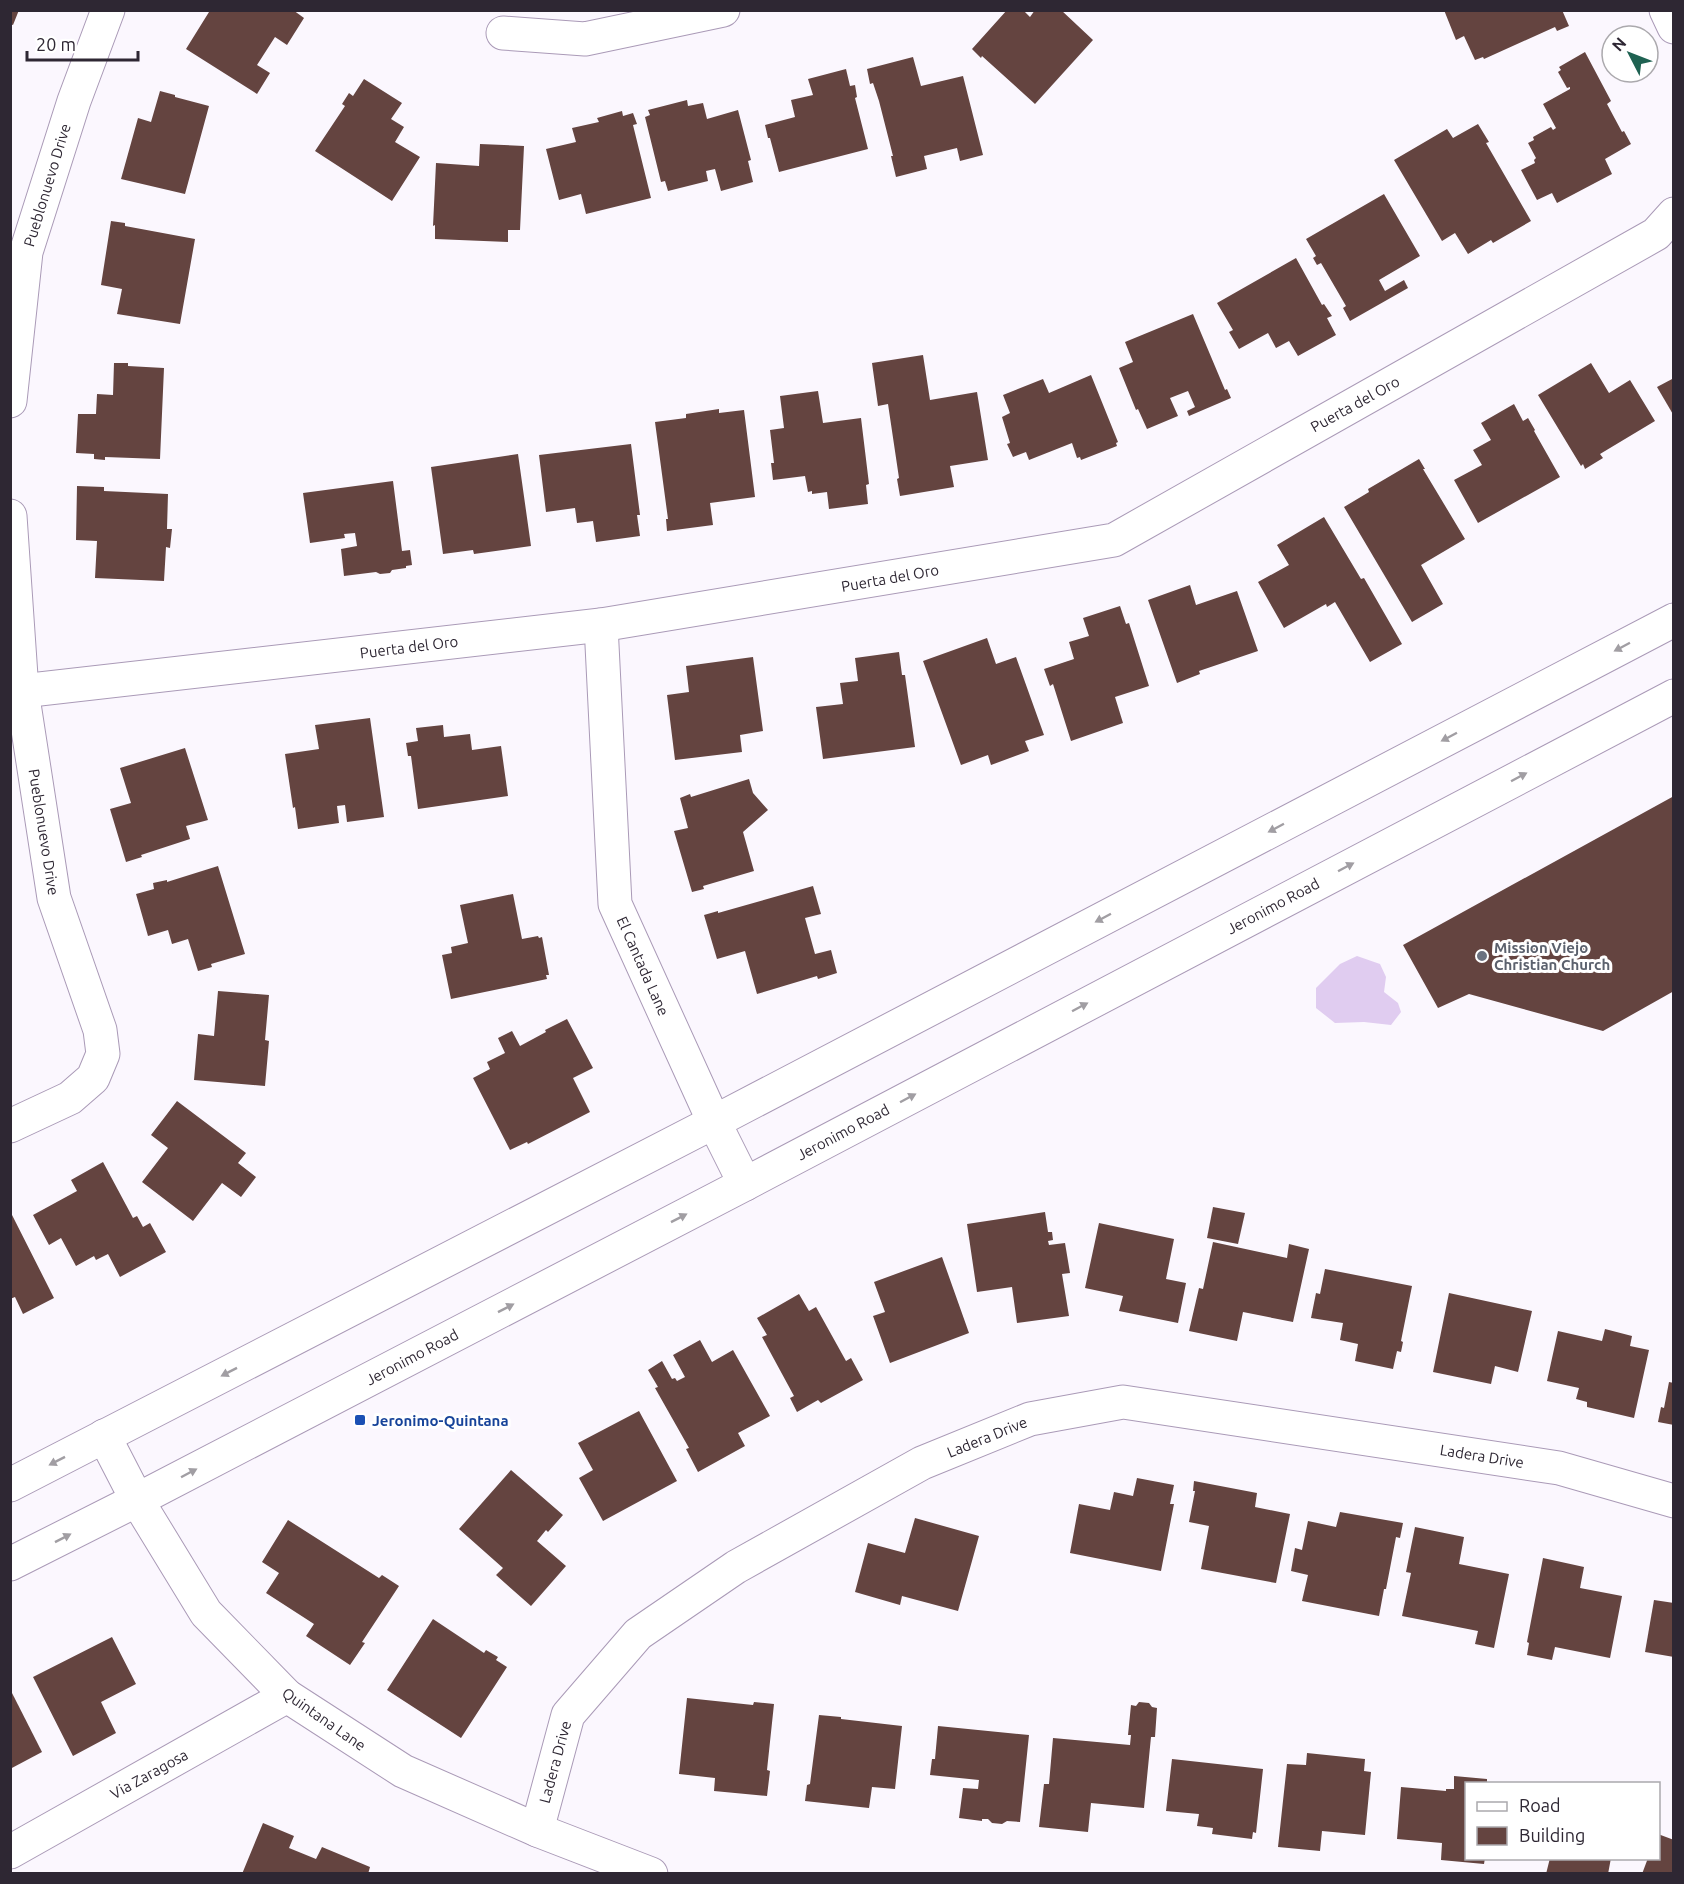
<svg xmlns="http://www.w3.org/2000/svg" width="1684" height="1884" font-family="Ubuntu,sans-serif">
  <style>
    .green { fill: #e0ccf0 }
    .building { fill: #644440 }
    .lines { fill: none; stroke-linecap: round; stroke-linejoin: round }
    .minor-casing { stroke: #aa9ab7; stroke-width: 35 }
    .secondary-casing { stroke: #aa9ab7; stroke-width: 35 }
    .minor { stroke: #fff; stroke-width: 33 }
    .secondary { stroke: #fff; stroke-width: 33 }
    .oneway { fill: #a19ea3 }
    .worship-dot { fill: #6b7280; stroke: #fff; stroke-width: 2 }
    .transit-dot { fill: #1a4fb4; stroke: #fff; stroke-width: 2 }
    .labels { text-anchor: middle; dominant-baseline: central; stroke-width: 6; stroke-linejoin: round; paint-order: stroke }
    .street-label { font-size: 15px; fill: #2e2733; stroke: #fff }
    .worship-label { font-size: 15px; font-weight: bold; fill: #5b616d; stroke: #fff; text-anchor: start }
    .transit-label { font-size: 15px; font-weight: bold; fill: #164399; stroke: #fff; text-anchor: start }
  </style>
  <rect width="100%" height="100%" fill="#fbf7fe"/>
  <path class="green" d="M1357 956 1380 964 1386 977 1384 992 1398 1003 1401 1012 1391 1025 1364 1022 1335 1023 1316 1008V988L1340 964Z"/>
  <g class="building">
    <path d="M10 10H19L13 25 10 24Z"/>
    <path d="M207 10H293L304 18 287 45 275 37 257 65 270 73 257 94 186 49 209 12Z"/>
    <path d="M1007 10H1023L1030 17 1035 10H1061L1093 40 1035 104 982 56 981 58 972 49Z"/>
    <path d="M1444 10H1562L1569 26 1557 31 1555 27 1484 59 1483 57 1475 60 1464 36 1456 40Z"/>
    <path d="M1585 52 1611 101 1607 104 1622 132 1624 131 1631 144 1605 159 1612 174 1557 203 1552 193 1537 200 1521 170 1535 163 1534 160 1536 158 1528 143 1534 140 1533 137 1551 127 1553 130 1556 128 1543 104 1570 89V87L1567 88 1558 72 1561 70 1559 67Z"/>
    <path d="M913 57 921 86 963 76 983 155 960 161 957 148 924 156 927 169 896 177 891 156H893L879 101 873 83 870 84 867 69Z"/>
    <path d="M846 69 850 86 855 85 857 97 855 98 868 149 779 172 770 138H768L765 125 795 117 791 100 813 95 808 79Z"/>
    <path d="M364 79 402 103 391 119 404 127 395 142 420 157 392 201 315 151 345 106 342 104 349 93 353 96Z"/>
    <path d="M160 91 175 95V97L209 106 185 194 121 179 138 118 151 122Z"/>
    <path d="M687 100 688 106 703 103 707 119 738 110 751 160 748 161 753 182 721 191 715 169 706 171 708 181 668 191 665 181 661 182 645 117 650 115 648 110Z"/>
    <path d="M622 111 623 116 633 113 637 124 633 125 651 198 586 214 581 194 559 200 546 149 576 142 572 128 599 122 597 118Z"/>
    <path d="M1478 124 1489 142 1486 143 1531 221 1493 243 1491 240 1468 254 1455 233 1442 241 1394 160 1447 129 1453 138Z"/>
    <path d="M480 144 524 146 520 230H508V242L435 239V225L433 226 436 163 479 166Z"/>
    <path d="M1384 194 1420 256 1379 280 1385 291 1404 280 1408 288 1350 321 1343 308 1346 306 1321 263 1317 265 1313 258 1316 256 1306 239Z"/>
    <path d="M111 221 125 223V226L195 239 180 324 117 314 122 289 101 285Z"/>
    <path d="M1296 258 1322 305 1324 304 1332 316 1327 318 1336 335 1298 356 1289 341 1276 348 1268 333 1239 349 1229 332 1233 330 1217 303Z"/>
    <path d="M1193 314 1225 390 1227 389 1231 398 1189 416 1187 411 1195 407 1188 391 1170 398 1178 416 1147 429 1138 409 1136 410 1119 368 1133 362 1125 342Z"/>
    <path d="M923 355 930 400 977 392 988 460 950 466 954 487 900 496 897 479 899 478 888 404 878 406 872 363Z"/>
    <path d="M114 363H128V366L164 368 160 459 105 457V460L94 459V454L76 453 78 414H96L97 394 113 395Z"/>
    <path d="M1591 363 1609 393 1630 380 1655 421 1600 454 1603 458 1585 469 1583 464 1581 466 1538 395Z"/>
    <path d="M1091 375 1118 442 1116 443 1117 446 1081 460 1080 457 1077 458 1072 443 1029 460 1026 452 1013 457 1007 444 1010 443 1002 417 1010 413 1003 395 1043 379 1049 393Z"/>
    <path d="M1674 378V416L1657 387Z"/>
    <path d="M818 391 823 423 861 418 869 484 866 485 868 504 829 509 827 492 812 494V491L808 492 805 476 773 480 771 463H774L770 430 784 428 780 396Z"/>
    <path d="M1514 404 1523 421 1528 418 1535 430 1534 431 1560 477 1478 523 1454 480 1482 465 1473 450 1491 440 1481 423Z"/>
    <path d="M719 409V413L744 410 755 497 710 503 713 525 667 531 666 519H668L655 422 686 418V414Z"/>
    <path d="M631 444 640 515H637L640 536 596 542 593 521 577 523 575 508 546 512 539 455Z"/>
    <path d="M518 454 531 546 474 554 473 550 443 554 431 467Z"/>
    <path d="M1419 459 1425 469H1423L1465 539 1421 565 1443 604 1412 622 1344 507 1369 492 1368 489Z"/>
    <path d="M393 481 402 551 410 550 412 565 406 566V568L392 570 390 573 380 574 376 572 344 576 341 549 357 546 355 533 344 534 345 538 310 543 303 493Z"/>
    <path d="M77 486 104 487V491L168 494 167 529H172L170 548 166 547 164 581 95 578 97 541 76 540Z"/>
    <path d="M1324 517 1361 579 1364 578 1402 644 1370 662 1335 602 1327 607 1326 604 1284 628 1258 582 1289 565 1277 545Z"/>
    <path d="M1190 585 1196 605 1237 591 1258 651 1199 671 1200 674 1177 683 1148 600Z"/>
    <path d="M1120 606 1126 624 1129 623 1149 686 1115 697 1123 723 1071 741 1053 684 1050 686 1044 669 1074 659 1069 642 1089 636 1083 618Z"/>
    <path d="M987 638 996 664 1016 657 1044 735 1025 741 1029 751 991 765 988 755 961 765 923 661Z"/>
    <path d="M899 652 902 675H905L915 747 823 759 816 707 843 704 840 683 858 681 855 658Z"/>
    <path d="M753 657 763 731 740 735 742 752 675 760 667 695 689 692 686 666Z"/>
    <path d="M370 718 384 817 347 822 345 805 337 806 339 823 298 829 295 807 293 808 285 754 319 749 315 725Z"/>
    <path d="M443 725 444 737 470 734 472 750 501 746 508 796 418 809 411 756H408L406 743 418 741 416 728Z"/>
    <path d="M185 748 208 820 186 826 190 839 141 855 142 857 126 862 110 809 131 803 120 768Z"/>
    <path d="M749 779 753 793 768 810 743 832 754 871 703 886 704 889 692 892 674 831 688 828 680 798 690 794 691 797Z"/>
    <path d="M1674 796V991L1603 1031 1469 994 1438 1008 1403 945Z"/>
    <path d="M218 866 245 954 211 964 212 967 198 971 188 939 172 944 168 930 148 936 136 894 154 889 153 883 167 880V882Z"/>
    <path d="M813 886 821 914 805 918 815 954 831 950 837 973 818 979 817 976 757 994 745 951 717 959 704 915 718 911V913Z"/>
    <path d="M513 894 522 939 538 936 539 938 542 937 549 975H546L547 979 451 999 442 955 452 953 451 947 468 943 460 905Z"/>
    <path d="M218 991 269 995 265 1040 269 1041 265 1086 194 1080 198 1034 214 1036Z"/>
    <path d="M567 1019 593 1068 573 1078 590 1112 528 1144 527 1142 510 1150 473 1078 490 1069 487 1062 505 1053 498 1038 512 1031 520 1046 546 1032 545 1030Z"/>
    <path d="M177 1101 246 1153 238 1163 256 1177 241 1197 222 1183 193 1221 142 1182 168 1148 151 1135Z"/>
    <path d="M103 1162 133 1218 137 1216 143 1227 150 1223 166 1252 120 1277 108 1254 96 1260 94 1256 76 1266 61 1238 49 1245 33 1215 77 1191 71 1180Z"/>
    <path d="M1213 1207 1245 1213 1238 1244 1207 1238Z"/>
    <path d="M10 1211 54 1298 23 1314 15 1297 10 1299Z"/>
    <path d="M1045 1212 1048 1232H1052L1053 1240 1048 1241 1049 1245 1065 1243 1070 1273 1062 1274 1069 1316 1017 1323 1012 1287 977 1292 967 1224Z"/>
    <path d="M1099 1223 1174 1239 1166 1279 1186 1283 1178 1323 1119 1311 1123 1296 1085 1288Z"/>
    <path d="M1213 1242 1287 1258 1289 1244 1309 1249 1293 1322 1243 1312 1237 1341 1189 1331 1199 1288 1203 1289Z"/>
    <path d="M942 1257 969 1333 890 1363 873 1316 885 1312 874 1282Z"/>
    <path d="M1325 1269 1412 1286 1401 1341 1403 1342 1401 1352 1397 1351 1393 1369 1355 1361 1358 1344 1340 1340 1343 1323 1311 1318 1316 1293 1320 1294Z"/>
    <path d="M1449 1293 1532 1311 1518 1372 1495 1366 1491 1384 1433 1372Z"/>
    <path d="M799 1294 809 1311 816 1307 846 1361 851 1358 863 1380 821 1403 818 1400 797 1412 790 1398 794 1396 762 1337 767 1335 757 1318Z"/>
    <path d="M1605 1329 1632 1336 1630 1346 1649 1350 1634 1418 1587 1407V1402L1576 1399 1579 1388 1547 1381 1558 1331 1602 1341Z"/>
    <path d="M700 1340 712 1362 733 1350 770 1416 738 1433 745 1446 698 1472 686 1449 689 1448 655 1388 658 1387 648 1370 662 1361 672 1379 675 1378 677 1381 685 1377 673 1355Z"/>
    <path d="M1669 1382 1674 1383V1425L1658 1422 1661 1407 1664 1408Z"/>
    <path d="M639 1411 677 1481 603 1521 579 1478 593 1470 578 1443Z"/>
    <path d="M511 1470 563 1515 548 1532 546 1530 537 1541 566 1566 531 1606 496 1575 503 1568 459 1529Z"/>
    <path d="M1137 1478 1174 1485 1170 1504H1174L1161 1571 1070 1553 1079 1504 1110 1510 1114 1492 1133 1496Z"/>
    <path d="M1194 1481 1257 1493 1255 1507 1290 1514 1276 1583 1201 1569 1209 1526 1189 1522 1195 1491H1193Z"/>
    <path d="M1340 1512 1403 1523 1400 1538 1396 1537 1386 1589H1384L1379 1616 1302 1601 1308 1575 1291 1571 1295 1548 1302 1550 1308 1521 1336 1527Z"/>
    <path d="M915 1518 979 1536 958 1611 902 1596 900 1605 855 1592 868 1543 905 1553Z"/>
    <path d="M288 1520 379 1578 382 1575 399 1586 362 1642 365 1643 350 1665 306 1636 314 1624 266 1593 279 1573 262 1562Z"/>
    <path d="M1415 1527 1464 1537 1459 1564 1509 1574 1494 1648 1475 1644 1478 1631 1402 1616 1411 1573 1406 1572Z"/>
    <path d="M1543 1558 1584 1567 1580 1588 1622 1596 1610 1658 1555 1647 1552 1660 1527 1655 1529 1643 1527 1642Z"/>
    <path d="M1654 1600 1674 1603V1657L1645 1652Z"/>
    <path d="M433 1619 484 1653 486 1650 498 1657 496 1660 507 1667 461 1738 387 1690Z"/>
    <path d="M112 1637 136 1684 101 1702 116 1733 73 1756 33 1677Z"/>
    <path d="M12 1693 42 1752 10 1769V1694Z"/>
    <path d="M687 1698 753 1705 754 1702 774 1704 767 1770 770 1771 767 1796 714 1791 715 1778 679 1774Z"/>
    <path d="M1139 1702 1149 1703 1152 1707 1157 1708 1155 1737H1151L1144 1808 1091 1803 1088 1832 1039 1827 1044 1784H1049L1053 1738 1130 1745 1131 1735H1128L1131 1705 1136 1706Z"/>
    <path d="M819 1715 841 1717V1719L902 1726 895 1789 872 1787 869 1808 805 1801 807 1785 810 1784Z"/>
    <path d="M938 1726 1029 1735 1020 1822 1007 1821 1002 1824 992 1823 988 1819H982V1821L959 1818 963 1788 978 1789 979 1780 930 1775 932 1759H935Z"/>
    <path d="M1307 1753 1365 1759 1364 1771 1371 1772 1365 1835 1322 1831 1320 1851 1278 1847 1287 1764 1306 1765Z"/>
    <path d="M1172 1759 1263 1769 1256 1833 1253 1832 1252 1839 1212 1834 1213 1828 1197 1826 1199 1814 1166 1811Z"/>
    <path d="M1454 1776 1487 1779V1784H1466V1858H1485L1484 1864 1441 1860 1442 1843 1397 1839 1401 1787 1446 1791V1789H1454Z"/>
    <path d="M263 1823 294 1836 289 1848 316 1859 322 1847 370 1867 368 1874H242Z"/>
    <path d="M1658 1834 1674 1840V1874H1642L1648 1858H1658Z"/>
    <path d="M1550 1858H1611L1608 1874H1546Z"/>
  </g>
  <g class="lines">
    <g class="minor-casing">
      <g id="minor">
        <path d="M1666 10 1674 27"/>
        <path d="M503 33 585 39 723 10"/>
        <path d="M10 401 26 252 74 101 108 10"/>
        <path d="M10 516 22 691 54 898 100 1030 103 1054 93 1078 70 1098 10 1126"/>
        <path d="M601 625 615 904 714 1122 745 1184"/>
        <path d="M22 691 601 625 1114 540 1656 234 1674 214"/>
        <path d="M104 1436 137 1500 206 1613 287 1696 403 1771 537 1830 651 1874"/>
        <path d="M537 1830 568 1715 638 1634 736 1567 922 1463 1030 1419 1123 1402 1559 1468 1674 1501"/>
        <path d="M10 1852 287 1696"/>
      </g>
    </g>
    <g class="secondary-casing">
      <g id="secondary">
        <path d="M10 1485 714 1122 1674 620"/>
        <path d="M10 1564 137 1500 745 1184 1674 696"/>
      </g>
    </g>
    <use href="#minor" class="minor"/>
    <use href="#secondary" class="secondary"/>
  </g>
  <defs><path id="oneway-solid" d="M-6-.8H1V-3.2L6.5 0L1 3.2V.8H-6Z" transform="scale(1.5)"/></defs>
  <g class="oneway">
    <use href="#oneway-solid" transform="translate(1622 647) rotate(152)"/>
    <use href="#oneway-solid" transform="translate(1449 737) rotate(152)"/>
    <use href="#oneway-solid" transform="translate(1519 777) rotate(-28)"/>
    <use href="#oneway-solid" transform="translate(1276 828) rotate(152)"/>
    <use href="#oneway-solid" transform="translate(1346 867) rotate(-28)"/>
    <use href="#oneway-solid" transform="translate(1103 918) rotate(152)"/>
    <use href="#oneway-solid" transform="translate(1080 1007) rotate(-28)"/>
    <use href="#oneway-solid" transform="translate(908 1098) rotate(-28)"/>
    <use href="#oneway-solid" transform="translate(679 1218) rotate(-27)"/>
    <use href="#oneway-solid" transform="translate(506 1308) rotate(-27)"/>
    <use href="#oneway-solid" transform="translate(229 1372) rotate(153)"/>
    <use href="#oneway-solid" transform="translate(57 1461) rotate(153)"/>
    <use href="#oneway-solid" transform="translate(189 1473) rotate(-28)"/>
    <use href="#oneway-solid" transform="translate(63 1538) rotate(-27)"/>
  </g>
  <circle class="worship-dot" cx="1482" cy="956" r="6"/>
  <rect class="transit-dot" x="354" y="1414" width="12" height="12" rx="3"/>
  <g class="labels">
    <g class="street-label">
      <text transform="translate(47 185) rotate(-73)">Pueblonuevo Drive</text>
      <text transform="translate(1355 404) rotate(-29)">Puerta del Oro</text>
      <text transform="translate(890 578) rotate(-10)">Puerta del Oro</text>
      <text transform="translate(409 647) rotate(-7)">Puerta del Oro</text>
      <text transform="translate(44 832) rotate(81)">Pueblonuevo Drive</text>
      <text transform="translate(1273 906) rotate(-28)">Jeronimo Road</text>
      <text transform="translate(643 966) rotate(66)">El Cantada Lane</text>
      <text transform="translate(843 1132) rotate(-28)">Jeronimo Road</text>
      <text transform="translate(412 1357) rotate(-28)">Jeronimo Road</text>
      <text transform="translate(987 1437) rotate(-22)">Ladera Drive</text>
      <text transform="translate(1482 1456) rotate(9)">Ladera Drive</text>
      <text transform="translate(324 1719) rotate(35)">Quintana Lane</text>
      <text transform="translate(555 1762) rotate(-75)">Ladera Drive</text>
      <text transform="translate(149 1774) rotate(-29)">Via Zaragosa</text>
    </g>
    <g class="worship-label">
      <text x="1494" y="947">Mission Viejo<tspan x="1494" dy="17">Christian Church</tspan></text>
    </g>
    <g class="transit-label">
      <text x="372" y="1420">Jeronimo-Quintana</text>
    </g>
  </g>
  <rect width="1684" height="1884" fill="none" stroke="#2e2733" stroke-width="24"/>
  <rect x="1465" y="1782" width="195" height="78" fill="#ffffff" stroke="#aba9ad" stroke-width="1.5"/>
  <rect x="1477" y="1802" width="30" height="9" fill="#ffffff" stroke="#aba9ad" stroke-width="1.5"/>
  <text x="1519" y="1812" font-size="18" fill="#2e2733">Road</text>
  <rect x="1477" y="1827" width="30" height="18" fill="#644440" stroke="#aba9ad" stroke-width="1.5"/>
  <text x="1519" y="1842" font-size="18" fill="#2e2733">Building</text>
  <g transform="translate(1630 54) rotate(312)"><circle r="28" fill="#ffffff" stroke="#aba9ad" stroke-width="1.5"/>
  <path d="M0-4.5L10 22L0 15L-10 22Z" fill="#1f6252"/>
  <text y="-9" font-size="16" font-weight="bold" text-anchor="middle" fill="#2e2733">N</text>
  </g>
  <path d="M27 51v9h111v-9" fill="none" stroke="#2e2733" stroke-width="3"/>
  <text x="36" y="51" font-size="18" fill="#2e2733" stroke="#ffffff" stroke-width="4.5" paint-order="stroke">20 m</text>
</svg>
